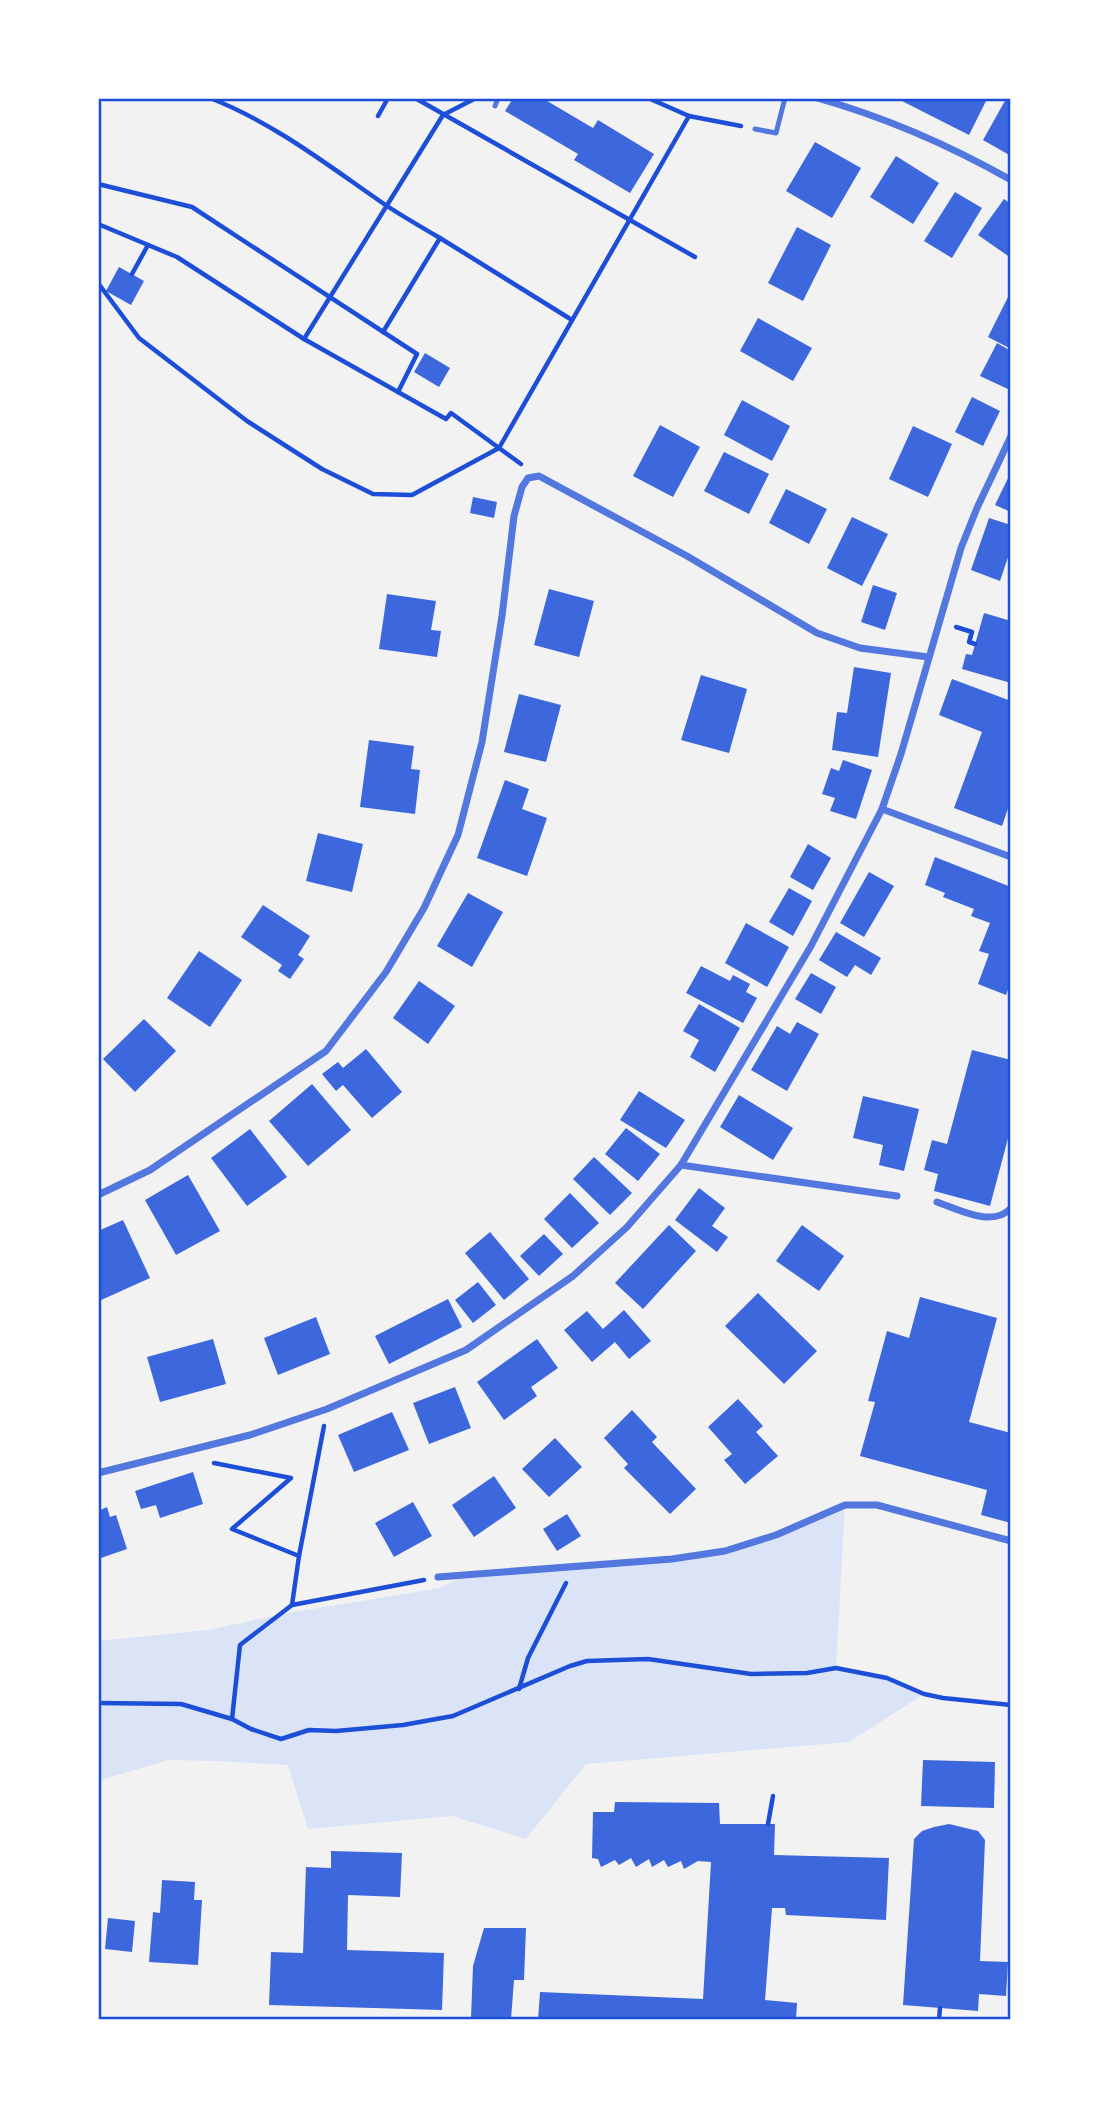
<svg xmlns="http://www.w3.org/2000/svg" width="1109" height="2118" font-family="'Work Sans',sans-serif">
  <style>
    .green { fill: #dbe4f7 }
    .building { fill: #3d67dc }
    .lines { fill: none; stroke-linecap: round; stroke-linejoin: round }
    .path { stroke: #1d4ed8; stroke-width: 4.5 }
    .service { stroke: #5277de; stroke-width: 5 }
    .minor { stroke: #5277de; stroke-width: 7 }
    .neatline { fill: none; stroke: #1d4ed8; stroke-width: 2.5 }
  </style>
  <rect width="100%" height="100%" fill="#f2f2f2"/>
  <path class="green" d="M845 1505 836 1668 887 1678 924 1694 849 1742 586 1764 526 1839 452 1816 308 1829 288 1765 215 1761 168 1760 98 1781V1641L207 1630 288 1613 440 1588 461 1577 725 1551 776 1535Z"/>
  <g class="building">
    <path d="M513 98H542L593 128 598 120 654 154 630 193 574 160 578 154 505 111Z"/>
    <path d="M896 98H985L987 99 969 135Z"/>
    <path d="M1006 99 1011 102V156L983 140Z"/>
    <path d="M815 142 861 168 832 218 786 191Z"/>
    <path d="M896 156 939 183 913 224 870 197Z"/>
    <path d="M955 192 982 208 952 258 924 241Z"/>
    <path d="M1004 199 1011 204V258L978 235Z"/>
    <path d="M797 227 831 245 803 301 768 283Z"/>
    <path d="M119 267 144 281 131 305 106 291Z"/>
    <path d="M1011 291V349L988 337Z"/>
    <path d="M758 318 812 348 793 381 740 351Z"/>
    <path d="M997 343 1011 351 1010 390 980 376Z"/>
    <path d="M425 353 450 368 439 387 414 372Z"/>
    <path d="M972 397 1000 411 983 446 955 432Z"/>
    <path d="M742 400 790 426 772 461 724 435Z"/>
    <path d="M660 425 700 447 673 497 633 476Z"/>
    <path d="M913 426 952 444 928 497 889 479Z"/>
    <path d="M724 452 769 474 749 514 704 491Z"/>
    <path d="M1011 472V512L995 505Z"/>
    <path d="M786 489 827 509 809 544 769 523Z"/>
    <path d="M473 497 497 502 494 518 470 513Z"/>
    <path d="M852 517 888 534 862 586 827 568Z"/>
    <path d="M989 518 1011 525V548L1000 581 971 570Z"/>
    <path d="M873 585 897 593 885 630 861 622Z"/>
    <path d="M549 589 594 601 579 657 534 645Z"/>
    <path d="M387 594 436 601 431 630 441 631 437 657 379 649Z"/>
    <path d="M984 613 1011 621 1009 663H1011V683L962 669 966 654 972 655Z"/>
    <path d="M854 667 891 673 878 757 832 750 837 712 847 713Z"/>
    <path d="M701 675 747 689 729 753 681 740Z"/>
    <path d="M952 679 1011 701V800L1002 826 954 808 982 732 939 715Z"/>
    <path d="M519 694 561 705 546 762 504 752Z"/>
    <path d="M369 740 414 746 411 769 420 770 415 814 360 807Z"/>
    <path d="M843 760 872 770 856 819 830 811 835 798 822 794 831 768 839 771Z"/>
    <path d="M505 780 529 789 522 809 547 818 527 876 477 858Z"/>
    <path d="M318 833 363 844 352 892 306 881Z"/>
    <path d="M808 844 831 858 813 890 790 877Z"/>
    <path d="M935 857 1011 887V982L1006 995 978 984 989 954 979 951 990 923 971 916 974 909 943 897 945 893 925 885Z"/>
    <path d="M869 872 894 886 864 937 840 923Z"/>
    <path d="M789 888 812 901 793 936 769 922Z"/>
    <path d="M468 893 503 912 472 967 437 946Z"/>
    <path d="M263 905 310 936 298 955 304 959 290 979 278 971 282 965 241 937Z"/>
    <path d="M746 923 789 947 767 987 725 963Z"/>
    <path d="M836 932 881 958 871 975 855 965 847 977 819 960Z"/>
    <path d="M199 951 242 980 210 1027 167 998Z"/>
    <path d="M701 966 730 981 733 975 750 984 746 992 757 998 743 1023 686 993Z"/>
    <path d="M811 973 836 987 821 1014 795 999Z"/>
    <path d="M419 981 455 1006 428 1044 393 1018Z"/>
    <path d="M699 1004 740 1028 715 1072 690 1057 699 1040 683 1031Z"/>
    <path d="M144 1019 176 1051 135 1092 103 1059Z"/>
    <path d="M797 1022 819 1034 787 1091 751 1070 777 1026 790 1034Z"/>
    <path d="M366 1049 402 1092 372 1118 343 1085 336 1091 322 1074 338 1062 343 1068Z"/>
    <path d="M972 1050 1011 1060V1127L990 1206 934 1191 938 1174 924 1170 932 1140 947 1144Z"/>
    <path d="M312 1084 351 1130 308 1166 269 1121Z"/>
    <path d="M639 1091 685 1120 666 1148 620 1120Z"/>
    <path d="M739 1095 793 1128 773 1160 720 1127Z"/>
    <path d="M863 1096 919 1109 904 1171 879 1165 883 1145 853 1138Z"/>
    <path d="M626 1128 660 1154 638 1181 605 1154Z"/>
    <path d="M250 1129 287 1177 247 1206 211 1158Z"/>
    <path d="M594 1157 632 1193 610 1215 573 1179Z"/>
    <path d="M188 1175 220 1231 176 1255 145 1200Z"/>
    <path d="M699 1188 725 1208 712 1226 728 1237 717 1252 675 1220Z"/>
    <path d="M570 1193 599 1223 572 1248 544 1219Z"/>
    <path d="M123 1220 150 1278 99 1301 98 1231Z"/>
    <path d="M669 1225 696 1251 643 1309 615 1283Z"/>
    <path d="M802 1225 844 1256 819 1291 776 1261Z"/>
    <path d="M490 1232 529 1279 504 1300 465 1253Z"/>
    <path d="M544 1234 563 1254 539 1276 520 1256Z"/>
    <path d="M478 1282 496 1305 473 1323 455 1300Z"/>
    <path d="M758 1293 817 1351 784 1384 725 1326Z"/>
    <path d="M920 1297 997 1318 969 1422 1011 1433V1523L981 1515 987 1490 860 1456 875 1402 868 1401 887 1331 909 1338Z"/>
    <path d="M448 1299 462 1327 389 1364 375 1336Z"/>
    <path d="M624 1310 651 1341 629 1359 615 1342 592 1362 564 1330 587 1311 603 1329Z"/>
    <path d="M316 1317 330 1354 278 1375 264 1338Z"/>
    <path d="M213 1339 226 1384 160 1402 147 1357Z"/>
    <path d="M537 1339 558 1368 531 1387 537 1396 504 1420 477 1382Z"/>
    <path d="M455 1387 471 1428 429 1444 413 1403Z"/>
    <path d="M738 1399 763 1426 756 1432 778 1456 745 1484 724 1460 732 1454 708 1427Z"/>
    <path d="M632 1410 657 1437 652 1442 696 1489 670 1514 624 1468 628 1464 604 1438Z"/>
    <path d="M392 1412 409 1450 354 1472 338 1435Z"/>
    <path d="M555 1438 582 1467 549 1497 522 1469Z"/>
    <path d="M193 1472 203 1504 160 1518 156 1505 141 1509 135 1491Z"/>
    <path d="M494 1476 516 1508 474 1537 452 1505Z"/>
    <path d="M413 1502 432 1536 394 1557 375 1523Z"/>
    <path d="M107 1507 110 1517 116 1515 127 1549 98 1559V1511Z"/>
    <path d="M567 1514 581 1536 557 1551 543 1529Z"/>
    <path d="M923 1760 995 1762 994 1808 921 1806Z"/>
    <path d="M615 1802 719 1803 720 1824H775L774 1855 889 1858 886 1920 786 1915 785 1908H772L765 2000 797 2003 796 2020H538L540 1992 703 1999 711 1862 698 1861 684 1869 681 1861 668 1867 664 1860 652 1867 649 1859 636 1867 631 1858 619 1865 615 1860 601 1867 598 1859 592 1858 593 1812H614Z"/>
    <path d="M949 1824 978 1831 985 1840 980 1961 1008 1962 1006 1996 979 1994 978 2011 903 2005 914 1839 922 1831 934 1827Z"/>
    <path d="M331 1851 402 1853 400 1897 348 1895 347 1950 444 1953 442 2010 269 2005 271 1952 303 1953 306 1867 331 1868Z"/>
    <path d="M162 1880 195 1882 194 1900H202L198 1965 149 1962 153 1912 160 1913Z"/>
    <path d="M108 1918 135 1921 132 1952 105 1949Z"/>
    <path d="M484 1928H526L524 1980H514L511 2019 471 2018 473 1966Z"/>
  </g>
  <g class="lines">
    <g class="path">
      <path d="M210 98C274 123 329 166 384 204 402 216 421 227 440 238L383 332"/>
      <path d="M415 98 695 257"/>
      <path d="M648 98 689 116 741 126"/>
      <path d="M378 116 388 98"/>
      <path d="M98 184 192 207 417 354 398 392 446 419 451 413 521 464"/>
      <path d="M98 224 177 257 304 339 398 392"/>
      <path d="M440 238 572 320"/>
      <path d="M132 274 148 245"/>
      <path d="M98 283 139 338 247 421 322 469 373 494 412 495 499 448 689 116"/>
      <path d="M304 339 443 115 476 98"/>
      <path d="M956 627 972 632 969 642 975 644"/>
      <path d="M214 1463 291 1478 232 1529 299 1556 292 1605 424 1580"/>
      <path d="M299 1556 324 1426"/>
      <path d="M519 1689 528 1658 566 1583"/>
      <path d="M98 1703 181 1704 232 1719 251 1729 281 1739 309 1730 336 1731 403 1725 453 1716 570 1666 587 1661 648 1659 751 1674 807 1673 836 1668 887 1678 924 1694 943 1698 1011 1705"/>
      <path d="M232 1719 240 1645 292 1605"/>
      <path d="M768 1824 773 1796"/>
      <path d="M939 2020 940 2008"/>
    </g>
    <g class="service">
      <path d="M495 106 498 98"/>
      <path d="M755 129 776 133 785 98"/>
    </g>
    <g class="minor">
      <path d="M817 98C885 117 949 145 1011 180"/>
      <path d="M882 809 1011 857"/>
      <path d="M681 1165 897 1196"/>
      <path d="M98 1195 150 1170 326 1051 386 972 424 908 458 835 482 742 502 616 514 516 522 487 528 478 539 476 687 556 817 633 860 648 928 657"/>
      <path d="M937 1202C959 1210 993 1228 1011 1208"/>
      <path d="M98 1473 250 1435 327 1409 466 1350 573 1276 627 1227 681 1165 811 946 882 809 901 754 961 548 977 508 1011 436"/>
      <path d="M438 1577 672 1559 725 1551 776 1535 845 1505H877L1011 1541"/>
    </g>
  </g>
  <rect width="1109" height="2118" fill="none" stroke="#ffffff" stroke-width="200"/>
  <rect x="100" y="100" width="909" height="1918" class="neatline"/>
</svg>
